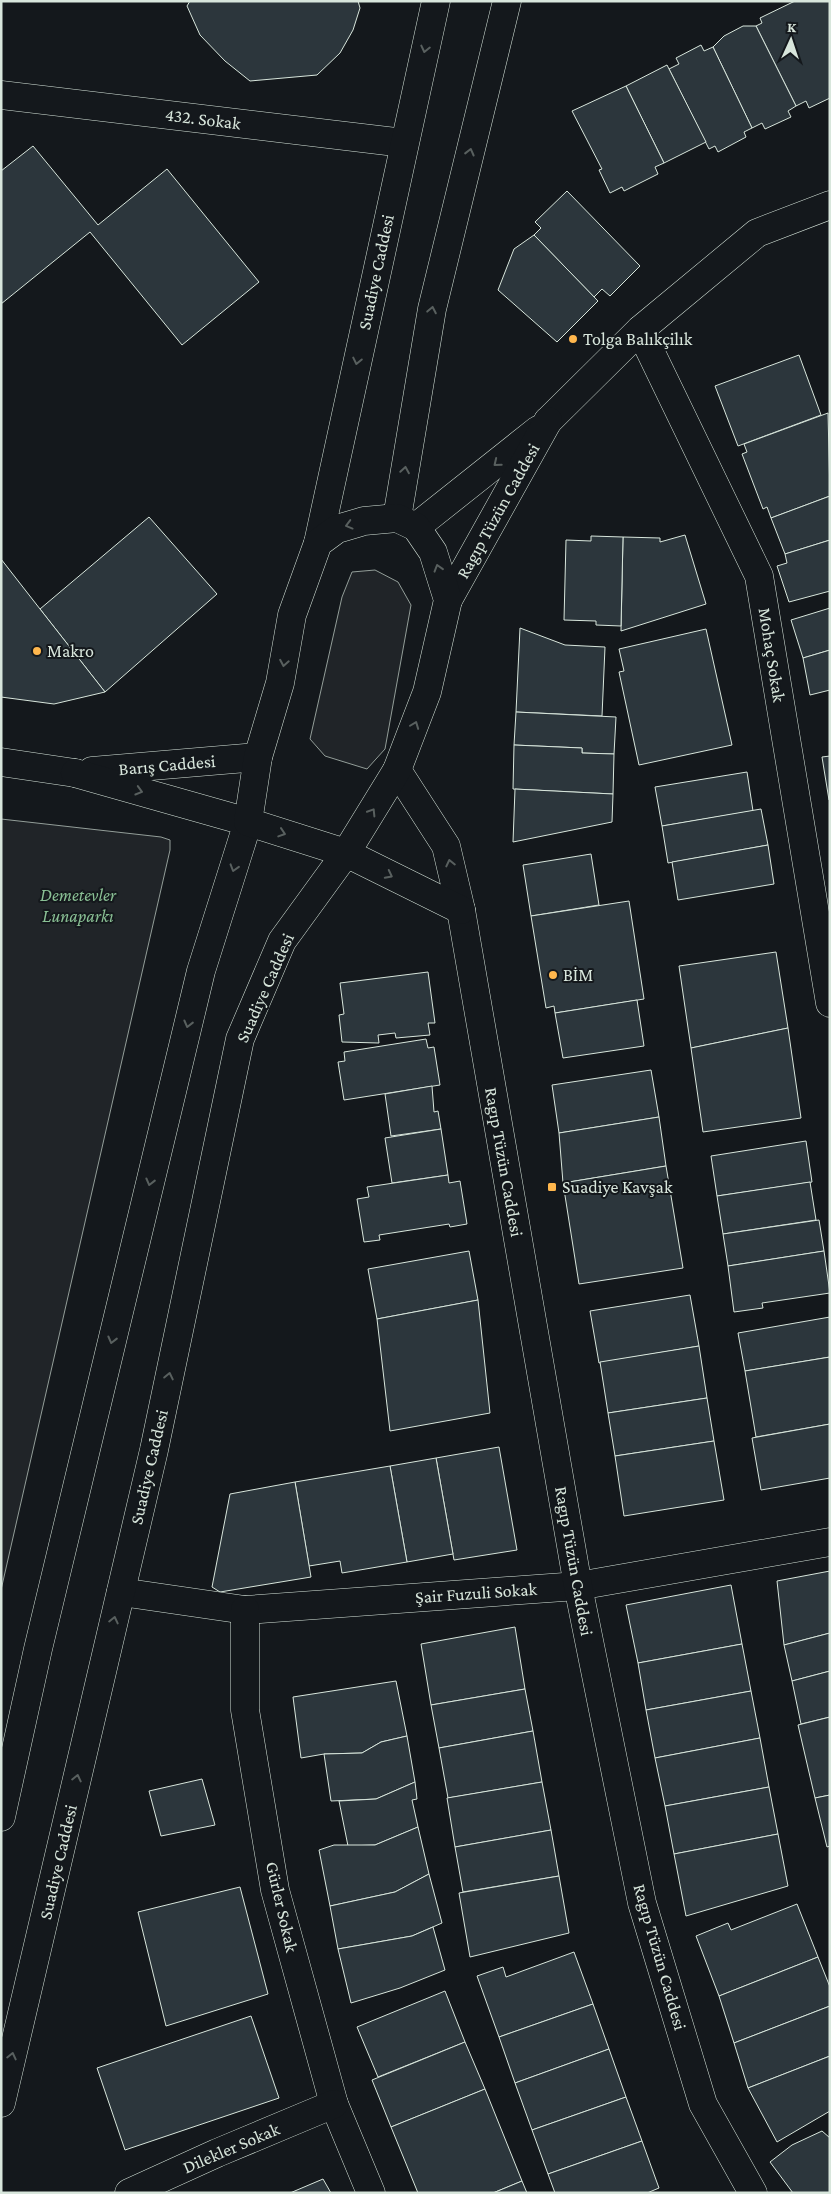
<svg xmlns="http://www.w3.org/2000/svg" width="831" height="2194" font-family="'Crimson Pro',serif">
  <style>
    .green { fill: #202428; stroke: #939e99 }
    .building { fill: #2c363c; stroke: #d8e6dc }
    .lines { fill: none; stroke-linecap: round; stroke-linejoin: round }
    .street-casing { stroke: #d8e6dc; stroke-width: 29 }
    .secondary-casing { stroke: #d8e6dc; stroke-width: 29 }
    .street { stroke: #14181c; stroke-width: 28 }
    .secondary { stroke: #14181c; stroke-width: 28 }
    .oneway { stroke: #59605f }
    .poi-dot { fill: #ffb74d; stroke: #14181c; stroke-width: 2 }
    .labels { text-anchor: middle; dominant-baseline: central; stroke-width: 4; stroke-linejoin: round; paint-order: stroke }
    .street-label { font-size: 18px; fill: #d8e6dc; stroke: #14181c }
    .poi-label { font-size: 18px; fill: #d8e6dc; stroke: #14181c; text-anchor: start }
    .park-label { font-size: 18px; font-style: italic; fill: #8ac095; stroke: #14181c }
  </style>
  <rect width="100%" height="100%" fill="#14181c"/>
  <g class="green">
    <path d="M375 570 398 582 411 605 385 749 367 769 325 756 310 739 342 597 352 572Z"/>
    <path d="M1 819 161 837 170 840V850L1 1590Z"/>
  </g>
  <g class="building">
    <path d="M190 1H358L360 8 353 30 340 53 317 75 250 81 225 61 200 35 187 6Z"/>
    <path d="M795 1H830V98L809 108 806 101 796 106 756 26 762 23 760 18Z"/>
    <path d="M743 26H756L796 106 788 111 791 117 765 129 762 123 752 128 713 47 724 36Z"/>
    <path d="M701 45 704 51 713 47 752 128 744 132 746 137 718 152 715 146 709 149 669 69 679 64 676 58Z"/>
    <path d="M667 65 706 142 664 163 626 86Z"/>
    <path d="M626 86 664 163 655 167 658 174 624 191 622 187 610 193 599 170 602 169 572 111Z"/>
    <path d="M33 146 98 225 167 169 259 282 182 345 90 232 1 304V171Z"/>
    <path d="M567 191 640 266 610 296 602 289 594 297 534 235 541 228 535 222Z"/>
    <path d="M534 235 598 301 557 342 498 290 514 249Z"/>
    <path d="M799 355 821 415 738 446 715 386Z"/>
    <path d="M828 413 830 496 771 518 767 507 763 509 742 454 747 452 744 444Z"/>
    <path d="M830 496V540L785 554 771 518Z"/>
    <path d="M149 517 217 594 105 692 40 609Z"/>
    <path d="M685 535 706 604 621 631 623 537 660 538V542Z"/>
    <path d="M591 536 623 537 621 626 596 625V621L564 620 566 540 591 541Z"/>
    <path d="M830 540V591L789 602 777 566 787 563 785 554Z"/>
    <path d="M1 559 40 609 105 692 54 704 1 697Z"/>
    <path d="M830 608V650L803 658 791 620Z"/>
    <path d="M520 628 565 645 605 647 602 716 516 712Z"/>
    <path d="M706 629 732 745 639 765 619 672 624 671 619 649Z"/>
    <path d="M830 650V690L810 695 803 658Z"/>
    <path d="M516 712 616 717 614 754 582 753V748L514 745Z"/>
    <path d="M514 745 582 748V753L614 754 613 794 513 789Z"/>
    <path d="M830 756V800H829L822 757Z"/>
    <path d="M747 772 753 811 662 826 655 787Z"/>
    <path d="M515 789 613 794 612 822 513 842Z"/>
    <path d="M761 809 768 845 668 863 662 826Z"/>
    <path d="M768 845 774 884 678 900 672 862Z"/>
    <path d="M591 854 599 905 531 916 523 865Z"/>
    <path d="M629 901 644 999 555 1013 554 1006 546 1008 531 916Z"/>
    <path d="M776 952 788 1028 691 1048 679 966Z"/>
    <path d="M428 972 435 1023H428L430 1035 396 1038 395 1033 378 1035 379 1043 342 1042 339 1015 344 1014 340 983Z"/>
    <path d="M637 1000 644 1046 563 1058 555 1013Z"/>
    <path d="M788 1028 801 1118 703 1132 691 1048Z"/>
    <path d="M426 1039 428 1048 434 1047 440 1085 344 1100 338 1062 345 1061 344 1052Z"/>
    <path d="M651 1070 659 1117 559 1133 552 1085Z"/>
    <path d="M432 1086 434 1112 438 1111 441 1129 391 1136 385 1094Z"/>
    <path d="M659 1117 666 1166 563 1183 559 1133Z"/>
    <path d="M441 1129 448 1175 392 1183 385 1138Z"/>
    <path d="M806 1141 812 1182 717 1196 711 1156Z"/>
    <path d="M666 1166 683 1268 579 1284 563 1183Z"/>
    <path d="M448 1175 449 1183 460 1181 467 1224 450 1227 449 1224 379 1235 380 1240 364 1242 357 1199 369 1197 367 1187Z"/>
    <path d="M810 1182 816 1220 723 1234 717 1196Z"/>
    <path d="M819 1220 824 1251 728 1266 723 1234Z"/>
    <path d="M469 1251 478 1300 377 1319 368 1269Z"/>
    <path d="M824 1251 830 1293 762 1303 763 1308 734 1312 728 1266Z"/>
    <path d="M690 1295 699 1346 599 1363 590 1311Z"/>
    <path d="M478 1300 490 1413 390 1431 377 1319Z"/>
    <path d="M830 1317V1357L745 1371 738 1333Z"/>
    <path d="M699 1346 707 1398 608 1413 600 1362Z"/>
    <path d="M830 1357V1424L756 1437 745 1371Z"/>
    <path d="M707 1398 714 1441 615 1456 608 1413Z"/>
    <path d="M830 1424V1478L761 1490 752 1438Z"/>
    <path d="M714 1441 724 1500 624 1516 615 1456Z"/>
    <path d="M499 1447 517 1550 454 1560 436 1458Z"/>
    <path d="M436 1458 453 1554 407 1562 390 1466Z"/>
    <path d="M390 1466 407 1562 342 1573 340 1561 309 1566 295 1482Z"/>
    <path d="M295 1482 311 1577 220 1592 212 1587 230 1494Z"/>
    <path d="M830 1571V1633L784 1645 777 1581Z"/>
    <path d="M731 1585 742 1644 638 1663 626 1605Z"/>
    <path d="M515 1627 525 1689 431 1705 421 1644Z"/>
    <path d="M830 1633V1671L792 1681 784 1645Z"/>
    <path d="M742 1644 751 1691 646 1710 638 1663Z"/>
    <path d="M830 1671V1717L801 1724 792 1681Z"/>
    <path d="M396 1681 407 1736 381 1742 362 1753 324 1754 301 1758 293 1697Z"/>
    <path d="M525 1689 533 1731 439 1748 431 1705Z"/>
    <path d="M751 1691 760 1738 655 1758 646 1710Z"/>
    <path d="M830 1717V1795L815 1798 798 1725Z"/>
    <path d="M533 1731 542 1782 448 1798 439 1748Z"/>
    <path d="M407 1736 415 1782 376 1799 331 1801 324 1754 362 1753 381 1742Z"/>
    <path d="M760 1738 769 1787 665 1806 655 1758Z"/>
    <path d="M202 1779 215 1825 161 1836 149 1791Z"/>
    <path d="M415 1782 417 1799 412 1800 418 1827 375 1845 348 1846 339 1801 376 1799Z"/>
    <path d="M542 1782 551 1830 455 1847 447 1798Z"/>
    <path d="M769 1787 778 1834 674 1854 665 1806Z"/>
    <path d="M830 1795V1846L827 1847 815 1798Z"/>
    <path d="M418 1827 429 1874 395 1892 330 1906 319 1850 334 1845H375Z"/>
    <path d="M551 1830 559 1876 463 1892 455 1847Z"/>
    <path d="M778 1834 788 1886 686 1916 674 1854Z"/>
    <path d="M429 1874 442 1923 412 1936 338 1949 330 1906 395 1892Z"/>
    <path d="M559 1876 569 1933 470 1957 459 1893Z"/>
    <path d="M240 1887 268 1994 166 2026 138 1912Z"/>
    <path d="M797 1904 818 1957 719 1996 696 1936 728 1923 731 1930Z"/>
    <path d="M433 1927 445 1970 400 1988 351 2003 338 1949 412 1936Z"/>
    <path d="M574 1952 593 2004 499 2037 477 1976 503 1967 506 1977Z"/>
    <path d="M818 1957 830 1987V2006L734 2043 719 1996Z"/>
    <path d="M445 1991 465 2042 378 2077 357 2027Z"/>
    <path d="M593 2004 609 2049 515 2083 499 2037Z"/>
    <path d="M830 2006V2056L748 2088 734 2043Z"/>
    <path d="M251 2016 279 2098 125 2150 97 2068Z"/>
    <path d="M465 2042 485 2089 391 2127 372 2080Z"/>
    <path d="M609 2049 626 2097 532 2130 515 2083Z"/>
    <path d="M830 2056V2111L777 2142 748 2088Z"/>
    <path d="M485 2089 522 2181 493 2193H418L391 2127Z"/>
    <path d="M626 2097 642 2141 548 2174 532 2130Z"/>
    <path d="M822 2131 830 2138V2193H793L770 2162 792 2145Z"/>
    <path d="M642 2141 659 2188 647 2193H555L548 2174Z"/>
    <path d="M323 2179 331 2193H290Z"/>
    <path d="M522 2181 527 2193H493Z"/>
  </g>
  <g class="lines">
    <g class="street-casing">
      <g id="street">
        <path d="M1 95 404 143"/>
        <path d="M640 330 759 576 830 1003"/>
        <path d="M548 421 640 330 757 233 830 205"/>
        <path d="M1 762 75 773"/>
        <path d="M121 1592 245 1610 578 1586 830 1542"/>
        <path d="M245 1610V1710L275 1890 334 2104 371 2193"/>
        <path d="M129 2193 217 2153 334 2104"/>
      </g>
    </g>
    <g class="secondary-casing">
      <g id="secondary">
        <path d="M397 518 432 309 507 1"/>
        <path d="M416 527 538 430"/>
        <path d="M318 543 436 1"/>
        <path d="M448 600 548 421"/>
        <path d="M397 770 446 846 461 910 578 1586 642 1903 703 2104 753 2193"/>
        <path d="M92 771 258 757"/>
        <path d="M1 1817 38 1649 201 971 248 822 75 773"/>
        <path d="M1 2103 154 1450 240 1039 282 941 346 853 397 770 427 692 448 600 433 552 416 527 397 518 364 521 337 529 318 543 292 615 280 683 258 757 248 822 346 853 461 910"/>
      </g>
    </g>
    <use href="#street" class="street"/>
    <use href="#secondary" class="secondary"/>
  </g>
  <defs><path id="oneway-chevron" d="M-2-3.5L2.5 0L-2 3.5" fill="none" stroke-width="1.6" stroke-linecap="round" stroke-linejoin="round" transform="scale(1.25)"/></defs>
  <g class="oneway">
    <use href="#oneway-chevron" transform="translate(425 49) rotate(103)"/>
    <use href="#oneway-chevron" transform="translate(470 152) rotate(-76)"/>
    <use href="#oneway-chevron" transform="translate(432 310) rotate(-79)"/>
    <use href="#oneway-chevron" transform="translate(357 361) rotate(102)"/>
    <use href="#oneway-chevron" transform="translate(497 463) rotate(141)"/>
    <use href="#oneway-chevron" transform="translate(405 470) rotate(-81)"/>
    <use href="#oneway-chevron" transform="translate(349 525) rotate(165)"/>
    <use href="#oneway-chevron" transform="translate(438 568) rotate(-107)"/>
    <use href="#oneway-chevron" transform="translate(284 663) rotate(100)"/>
    <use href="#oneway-chevron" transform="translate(415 725) rotate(-69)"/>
    <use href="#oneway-chevron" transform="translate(139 791) rotate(16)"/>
    <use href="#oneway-chevron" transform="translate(372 812) rotate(-58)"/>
    <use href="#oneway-chevron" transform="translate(282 833) rotate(18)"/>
    <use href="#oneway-chevron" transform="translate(450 863) rotate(-103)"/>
    <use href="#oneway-chevron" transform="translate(234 868) rotate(107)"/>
    <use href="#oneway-chevron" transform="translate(389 875) rotate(27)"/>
    <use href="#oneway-chevron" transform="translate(188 1024) rotate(104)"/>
    <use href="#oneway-chevron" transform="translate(150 1182) rotate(104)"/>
    <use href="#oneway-chevron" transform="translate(112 1340) rotate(104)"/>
    <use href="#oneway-chevron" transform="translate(169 1376) rotate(-78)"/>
    <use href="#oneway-chevron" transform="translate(114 1620) rotate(-77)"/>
    <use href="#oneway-chevron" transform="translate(77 1778) rotate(-77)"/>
    <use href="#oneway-chevron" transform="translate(12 2056) rotate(-77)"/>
  </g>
  <g class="poi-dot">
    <circle cx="573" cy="339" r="5"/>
    <circle cx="37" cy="651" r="5"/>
    <circle cx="553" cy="975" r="5"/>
    <rect x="547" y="1182" width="10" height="10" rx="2.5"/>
  </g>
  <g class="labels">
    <g class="street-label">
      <text transform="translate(203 119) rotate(7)">432. Sokak</text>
      <text transform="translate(376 272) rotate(-78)">Suadiye Caddesi</text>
      <text transform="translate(498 511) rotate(-61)">Ragıp Tüzün Caddesi</text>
      <text transform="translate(772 655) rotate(81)">Mohaç Sokak</text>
      <text transform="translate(167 765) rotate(-5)">Barış Caddesi</text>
      <text transform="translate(265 988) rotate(-66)">Suadiye Caddesi</text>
      <text transform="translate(504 1162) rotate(80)">Ragıp Tüzün Caddesi</text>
      <text transform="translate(149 1467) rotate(-77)">Suadiye Caddesi</text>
      <text transform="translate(574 1561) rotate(80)">Ragıp Tüzün Caddesi</text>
      <text transform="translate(476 1593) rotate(-4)">Şair Fuzuli Sokak</text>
      <text transform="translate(58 1862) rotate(-77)">Suadiye Caddesi</text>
      <text transform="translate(282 1907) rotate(77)">Gürler Sokak</text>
      <text transform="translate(660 1957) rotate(74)">Ragıp Tüzün Caddesi</text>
      <text transform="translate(231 2148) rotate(-23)">Dilekler Sokak</text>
    </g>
    <g class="poi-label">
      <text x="583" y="339">Tolga Balıkçilık</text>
      <text x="47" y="651">Makro</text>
      <text x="563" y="975">BİM</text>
      <text x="562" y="1187">Suadiye Kavşak</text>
    </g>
    <g class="park-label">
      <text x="78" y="895">Demetevler<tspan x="78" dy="21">Lunaparkı</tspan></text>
    </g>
  </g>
  <rect width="831" height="2194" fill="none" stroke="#d8e6dc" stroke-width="5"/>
  <g transform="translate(791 40) rotate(3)" stroke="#14181c" stroke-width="4" paint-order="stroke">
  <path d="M0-4L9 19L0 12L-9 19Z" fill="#d8e6dc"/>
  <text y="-8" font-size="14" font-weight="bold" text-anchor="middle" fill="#d8e6dc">K</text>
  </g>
</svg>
